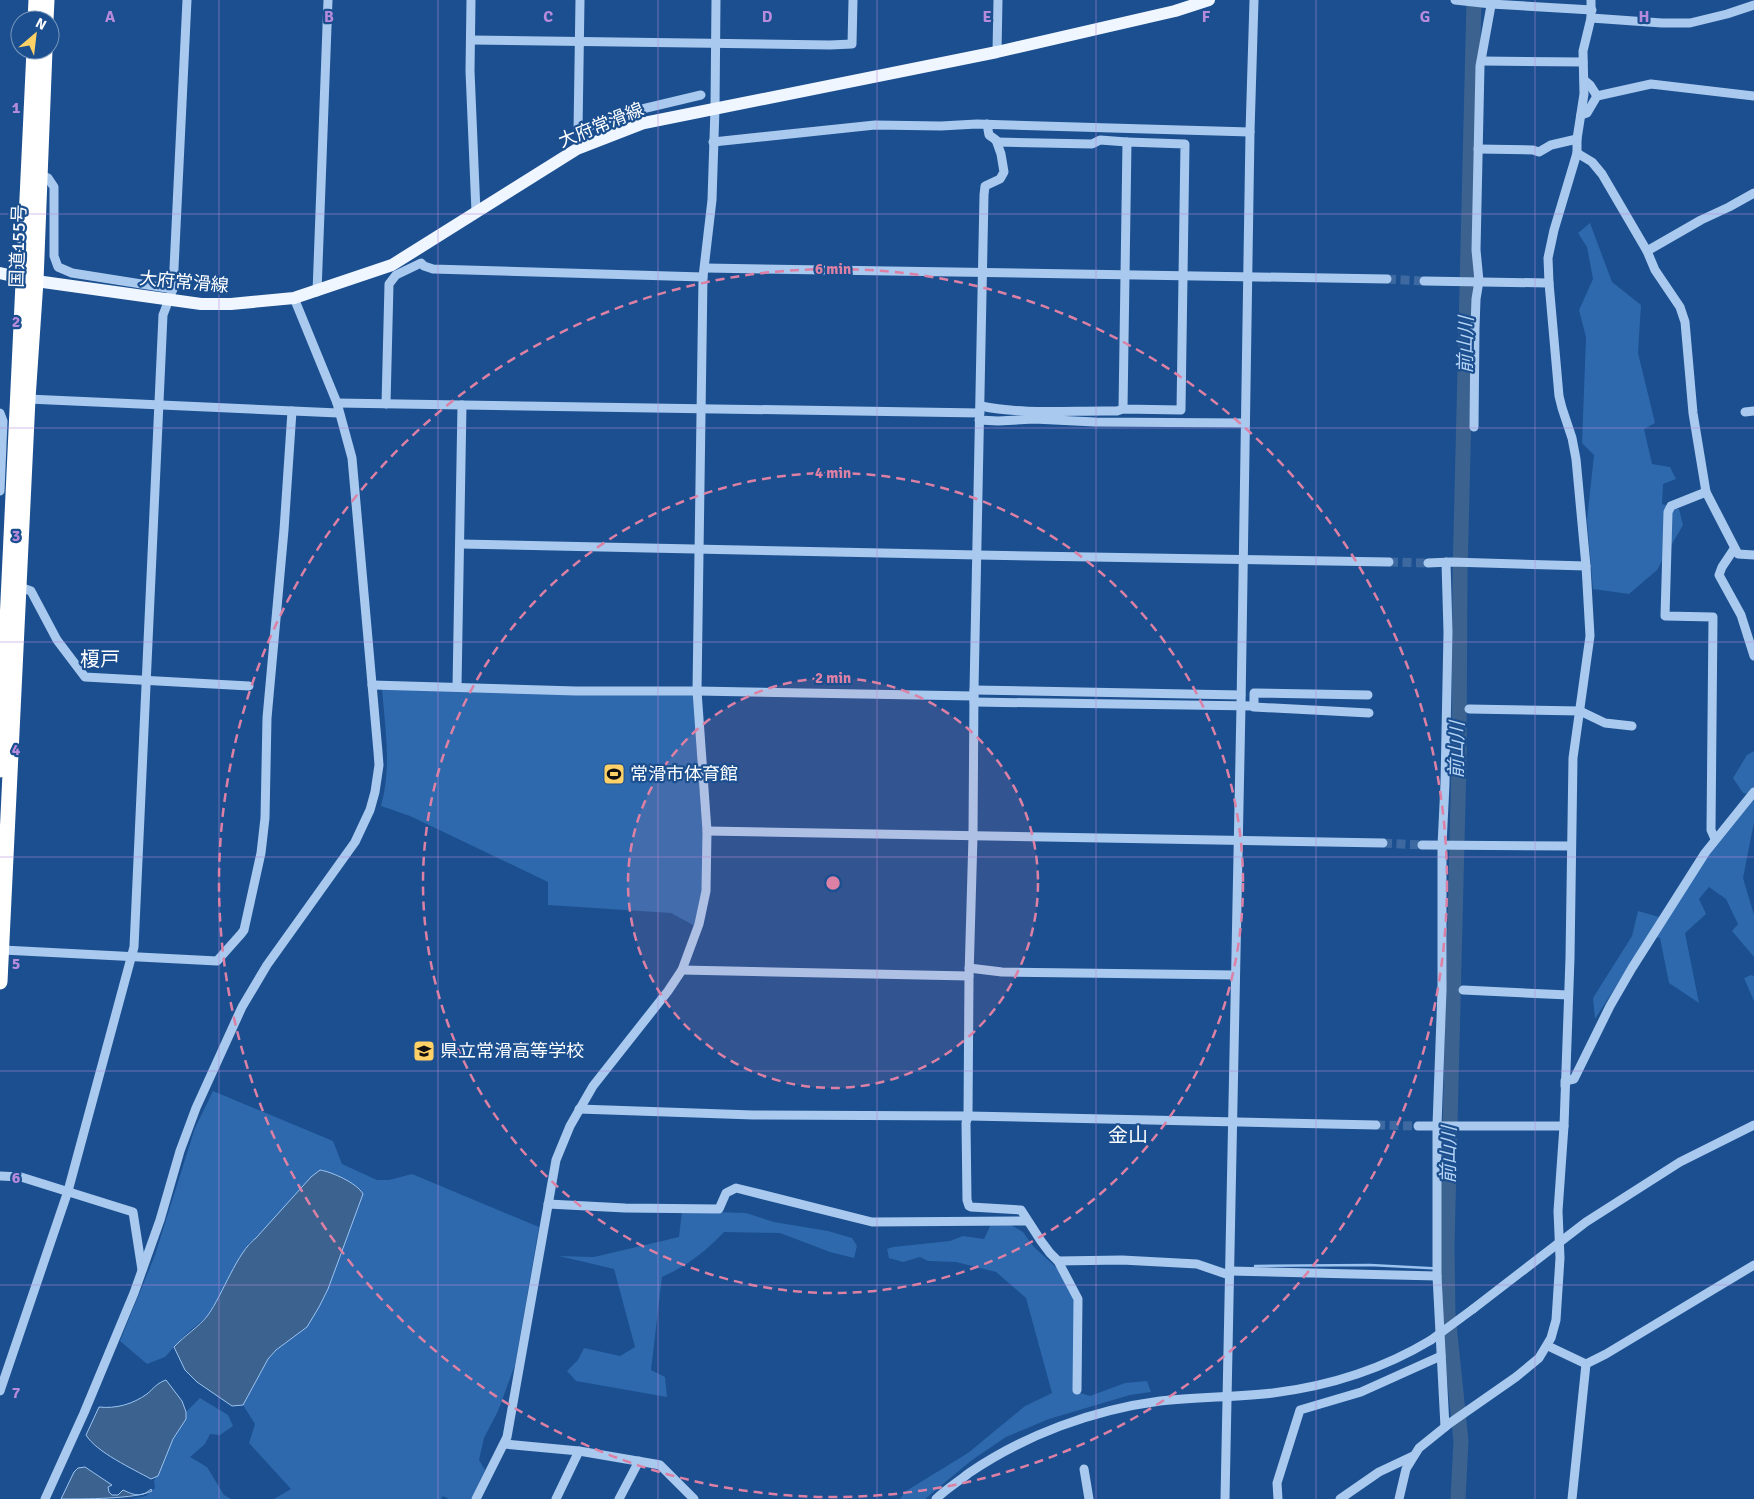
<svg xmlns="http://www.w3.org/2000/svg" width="1754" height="1499" font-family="Signika,'Noto Sans JP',sans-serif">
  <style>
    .green { fill: #2e69ad }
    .water { fill: #3c6290; stroke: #9cc4f0 }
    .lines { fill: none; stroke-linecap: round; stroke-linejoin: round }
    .stream { stroke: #9cc4f0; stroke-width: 2.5 }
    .river { stroke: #3c6290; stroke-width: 15 }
    .minor-tunnel { stroke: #3d69a0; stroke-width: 9; stroke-dasharray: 9 4.5; stroke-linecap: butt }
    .minor { stroke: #a9c9ee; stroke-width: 9 }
    .major { stroke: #f0f6ff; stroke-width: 12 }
    .highway { stroke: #fff; stroke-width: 15 }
    .minor-bridge { stroke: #a9c9ee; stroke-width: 9 }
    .grid { fill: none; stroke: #b68bdc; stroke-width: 1; stroke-opacity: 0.55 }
    .ring { fill: none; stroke: #dd80a5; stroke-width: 2.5; stroke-dasharray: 9 6 }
    .labels { text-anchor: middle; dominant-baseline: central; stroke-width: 4.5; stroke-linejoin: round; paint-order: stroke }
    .street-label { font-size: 18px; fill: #fff; stroke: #1b4f8f }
    .poi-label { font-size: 18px; fill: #fff; stroke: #1b4f8f; text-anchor: start }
    .water-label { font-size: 19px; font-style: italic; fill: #b5d3f5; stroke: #1b4f8f }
    .quarter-label { font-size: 20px; fill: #fff; stroke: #1b4f8f }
    .grid-label { font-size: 16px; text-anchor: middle; font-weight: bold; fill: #b68bdc; stroke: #1b4f8f; stroke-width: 4.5; stroke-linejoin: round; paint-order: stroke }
    .centre { fill: #dd80a5; stroke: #1b4f8f; stroke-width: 2.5 }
    .ring-label { font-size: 15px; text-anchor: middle; font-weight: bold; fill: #dd80a5; stroke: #1b4f8f; stroke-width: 4.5; stroke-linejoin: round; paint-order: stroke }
  </style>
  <rect width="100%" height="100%" fill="#1b4f8f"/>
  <g class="green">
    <path d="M1590 223 1612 282 1641 305 1638 353 1655 423 1644 429 1652 464 1670 467 1676 479 1663 484 1662 504 1679 509 1683 525 1657 570 1629 594 1593 589 1587 520 1594 455 1582 443 1586 337 1579 310 1593 279 1587 247 1578 233Z"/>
    <path d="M382 689 693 694 705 869 703 894 695 926 671 913 548 905V882L410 816 381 806C392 767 385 728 382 689Z"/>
    <path d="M1754 751V822L1743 878 1754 915V957L1732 931 1738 924 1726 899 1709 887 1699 899 1706 914 1685 933 1699 1003 1669 983 1660 938 1649 935 1595 1019 1593 998 1632 936 1638 911 1666 919 1708 853 1753 795 1743 793 1733 778 1747 755Z"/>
    <path d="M1751 975 1754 976V1001L1744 978Z"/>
    <path d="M213 1091 333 1141 342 1164 377 1180H389L412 1174 539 1227 515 1365 498 1411 484 1438 479 1460 485 1470 471 1499H449L443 1496 441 1499H274L291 1489 249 1443 255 1424 243 1405 268 1359 276 1350 307 1327 256 1238 249 1243 230 1275 220 1296 206 1317 185 1335 165 1357 147 1364 120 1341 155 1255 195 1128Z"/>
    <path d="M682 1211 746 1213 774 1222 828 1231 852 1238 857 1246 854 1258 830 1252 780 1233 724 1232C705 1252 687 1266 662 1277L651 1370 665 1377 667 1397 576 1381 567 1371 578 1360 584 1348 620 1356 635 1347 614 1269 559 1256 594 1257 679 1237Z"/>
    <path d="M991 1224 1011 1225 1023 1232 1033 1246 1061 1272 1076 1297 1074 1391 1090 1396 1125 1383 1147 1381 1151 1392 1130 1395 1049 1419 1006 1437 972 1460 925 1499H900L906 1491 968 1453 1025 1406 1052 1393 1026 1298 996 1272 956 1262 928 1261 920 1257 903 1262 889 1258 887 1249 893 1247 950 1241 963 1236 984 1239Z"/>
    <path d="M200 1398 228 1415 233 1426 220 1435 210 1434 205 1444 190 1457 207 1467 224 1495 231 1499H131L146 1496 155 1488 154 1481 173 1439 186 1419V1412Z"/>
  </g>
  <g class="water">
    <path d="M320 1170C332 1172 357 1183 363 1194L328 1289 319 1307 307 1327 276 1350 268 1359 243 1405 232 1406 197 1382 185 1370 174 1347C184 1336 200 1326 208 1315 223 1294 237 1252 256 1238L311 1177Z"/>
    <path d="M166 1380 182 1401 186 1412V1419L173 1439 158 1476 151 1479C133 1469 96 1452 86 1435L99 1407C116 1409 133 1404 147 1394 154 1388 157 1383 166 1380Z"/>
    <path d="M85 1467 112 1485 108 1487 109 1492 112 1495H118L123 1490C134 1495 141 1498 151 1489L152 1491C136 1499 84 1499 61 1499L74 1472 78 1468Z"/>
  </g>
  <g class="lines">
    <path class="stream" d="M1255 1266 1370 1265 1447 1269"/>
    <path class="river" d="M1458 1499 1461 1441 1448 1315 1447 1246 1459 762 1460 575 1474 0"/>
    <g class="minor-tunnel">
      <path d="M1387 279 1424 281"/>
      <path d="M1389 562 1428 563"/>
      <path d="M1383 843 1422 845"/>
      <path d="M1376 1125 1418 1126"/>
    </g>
    <g class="minor">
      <path d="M471 0 470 71 476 212"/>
      <path d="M580 0 578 131 621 114 701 95"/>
      <path d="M1455 0 1491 4 1592 10"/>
      <path d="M1591 18 1662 23H1690L1727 14 1754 5"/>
      <path d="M471 40 830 45 852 44 853 0"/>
      <path d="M997 52 998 0"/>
      <path d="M1482 61 1583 62"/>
      <path d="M1584 80 1590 85 1597 96"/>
      <path d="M1581 115 1587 113 1597 96 1651 84 1754 96"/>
      <path d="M987 124 989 135 996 140 1001 154 1004 172 1000 179 985 186 984 195 974 690 973 836 969 976 968 1116 966 1123 967 1200 969 1206 971 1207 1021 1210 1041 1241 1050 1253 1058 1261 1078 1299 1077 1390"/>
      <path d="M713 142 875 125 941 126 977 124 1250 132"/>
      <path d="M997 142 1092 144 1100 140 1127 142"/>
      <path d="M1478 149 1533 150 1539 152 1551 145 1577 139"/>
      <path d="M1577 153 1592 162 1602 174 1647 251 1655 270 1680 307 1685 322 1693 413 1706 492 1738 554 1754 555"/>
      <path d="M40 175 48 178 54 187V256L58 267 72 273 173 289"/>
      <path d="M1647 251 1701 220 1729 207 1754 193"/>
      <path d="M705 268 1387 279"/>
      <path d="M1424 281 1549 283"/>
      <path d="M317 292 328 0"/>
      <path d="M28 399 338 413"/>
      <path d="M337 403 980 413"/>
      <path d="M386 404 389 284 396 275 421 263 424 266 433 269 703 277"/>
      <path d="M981 406C1023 415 1073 410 1117 411L1123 409 1181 410 1185 144 1127 142 1123 409"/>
      <path d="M1745 412 1754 411"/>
      <path d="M0 413 3 421 0 491"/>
      <path d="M979 420 998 421 1034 419 1095 422 1245 423"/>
      <path d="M1474 427 1475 328 1476 299 1479 281 1476 250 1480 66 1492 0"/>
      <path d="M1706 492 1671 506 1668 512 1665 616 1713 617 1711 830 1715 839"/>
      <path d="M461 544 978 555 1389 562"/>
      <path d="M1734 549 1722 567 1719 575 1741 615 1754 656"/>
      <path d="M1428 563 1451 562 1586 566"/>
      <path d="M20 587 31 591 57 640 85 677 249 686"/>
      <path d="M372 685 576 691H697L974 696"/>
      <path d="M457 687 462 405"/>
      <path d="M974 690 1241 695"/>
      <path d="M1368 695 1254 693V707L1369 713"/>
      <path d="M974 702 1254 706"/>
      <path d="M1469 709 1580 711 1605 723 1632 726"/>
      <path d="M707 831 1383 843"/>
      <path d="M1422 845 1571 846"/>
      <path d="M3 950 217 961 241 934 244 930 261 853 265 818 267 718 284 530 292 411"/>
      <path d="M969 968 1002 972 1235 975"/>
      <path d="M682 970 969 976"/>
      <path d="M1463 990 1568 995"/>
      <path d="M1565 1086V1081L1574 1079 1576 1075 1610 1006 1632 968 1705 853 1754 792"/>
      <path d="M579 1109 753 1115 968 1116 1376 1125"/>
      <path d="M1418 1126H1564"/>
      <path d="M0 1176 21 1177 133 1212 142 1270"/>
      <path d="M548 1204 625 1208 719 1209 726 1193 736 1188 872 1222 1027 1221"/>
      <path d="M1058 1261 1122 1260 1197 1264 1229 1275"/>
      <path d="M1230 1271 1437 1276"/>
      <path d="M1473 1309 1586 1222 1680 1162 1754 1125"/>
      <path d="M1548 1346 1586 1364"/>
      <path d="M1586 1364 1606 1354 1754 1265"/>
      <path d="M0 1391 68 1191 134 947 163 315 173 289 187 0"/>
      <path d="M1445 1427 1437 1276V1125L1442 990V845L1445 784 1448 632 1446 562"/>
      <path d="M504 1444 579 1451 655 1464 660 1465 694 1499"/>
      <path d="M1084 1469 1089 1499"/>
      <path d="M45 1499 84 1413 134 1293 160 1220 180 1151 196 1108 242 1007 267 965 355 842 370 810 375 792 379 765 378 752 352 458 337 403 294 298"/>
      <path d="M476 1499 507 1437 556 1160 570 1126 593 1086 668 991 682 970 699 924 706 891 707 831 697 691 703 277 712 200 715 108 716 0"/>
      <path d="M556 1499 579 1451"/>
      <path d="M619 1499 639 1461"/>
      <path d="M936 1499C946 1489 958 1482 969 1473 1025 1435 1092 1410 1160 1401 1197 1397 1236 1397 1273 1393 1329 1386 1383 1369 1431 1340"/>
      <path d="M1225 1499 1241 706 1250 132 1254 0"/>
      <path d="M1278 1499 1277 1483 1300 1410 1361 1392 1441 1356"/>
      <path d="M1340 1499 1379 1472 1413 1456"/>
      <path d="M1399 1499 1406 1469 1419 1448 1450 1423 1516 1377 1539 1358 1551 1338 1556 1320 1560 1258 1558 1211 1564 1126 1570 958 1573 758 1590 636 1586 566 1576 459 1572 438 1562 408 1559 396 1549 283 1548 258 1554 230 1577 153V139L1584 94 1583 51 1591 18V0"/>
      <path d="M1572 1499 1586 1364"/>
    </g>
    <path class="major" d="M0 273 36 281 201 304H231L294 298 392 265 577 149 644 123 997 52 1175 11 1209 0"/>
    <g class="highway">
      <path d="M35 20 36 0"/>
      <path d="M46 20 47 0"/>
      <path d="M0 770 34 50"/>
      <path d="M0 982 28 399 36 281 45 50"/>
    </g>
    <path class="minor-bridge" d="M1431 1340 1473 1309"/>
  </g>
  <path class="grid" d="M219 0V1499M438 0V1499M658 0V1499M877 0V1499M1096 0V1499M1316 0V1499M1535 0V1499M0 214H1754M0 428H1754M0 642H1754M0 857H1754M0 1071H1754M0 1285H1754"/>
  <circle cx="833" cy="883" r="205" fill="#dd80a5" fill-opacity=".12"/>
  <g class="ring">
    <circle cx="833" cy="883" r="205"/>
    <circle cx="833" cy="883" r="410"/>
    <circle cx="833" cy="883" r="614"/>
  </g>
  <defs>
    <g id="stadium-square" transform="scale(1.125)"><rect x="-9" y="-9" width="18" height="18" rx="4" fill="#ffd166" stroke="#1b4f8f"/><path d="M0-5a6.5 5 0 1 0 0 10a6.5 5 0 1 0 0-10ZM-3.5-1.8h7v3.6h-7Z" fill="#111"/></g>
    <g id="school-square" transform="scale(1.125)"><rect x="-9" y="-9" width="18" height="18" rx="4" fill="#ffd166" stroke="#1b4f8f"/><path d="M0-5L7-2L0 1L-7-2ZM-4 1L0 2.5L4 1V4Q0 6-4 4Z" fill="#111"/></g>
  </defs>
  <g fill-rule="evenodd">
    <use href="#stadium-square" x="614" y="774"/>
    <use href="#school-square" x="424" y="1051"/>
  </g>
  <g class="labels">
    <g class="street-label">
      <text transform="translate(601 125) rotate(-22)">大府常滑線</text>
      <text transform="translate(18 246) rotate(-88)">国道155号</text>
      <text transform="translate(184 282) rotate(5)">大府常滑線</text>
    </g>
    <g class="poi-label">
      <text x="630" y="774">常滑市体育館</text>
      <text x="440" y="1051">県立常滑高等学校</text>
    </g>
    <g class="water-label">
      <text transform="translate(1466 345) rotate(-89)">前山川</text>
      <text transform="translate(1457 750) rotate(-89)">前山川</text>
      <text transform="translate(1449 1155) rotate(-89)">前山川</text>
    </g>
    <g class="quarter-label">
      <text x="100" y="659">榎戸</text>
      <text x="1128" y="1135">金山</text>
    </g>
  </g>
  <g class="grid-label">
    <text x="110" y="22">A</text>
    <text x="329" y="22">B</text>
    <text x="548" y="22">C</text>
    <text x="767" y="22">D</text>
    <text x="987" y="22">E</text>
    <text x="1206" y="22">F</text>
    <text x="1425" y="22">G</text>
    <text x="1644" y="22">H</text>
    <text x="16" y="113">1</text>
    <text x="16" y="327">2</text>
    <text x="16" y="541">3</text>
    <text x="16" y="755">4</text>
    <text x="16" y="969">5</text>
    <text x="16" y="1183">6</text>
    <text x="16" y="1398">7</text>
  </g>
  <circle cx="833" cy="883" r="8" class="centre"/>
  <g class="ring-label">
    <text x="833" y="274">6 min</text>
    <text x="833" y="478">4 min</text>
    <text x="833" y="683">2 min</text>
  </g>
  <g transform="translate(35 35) rotate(28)"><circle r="24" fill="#1b4f8f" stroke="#7695bc"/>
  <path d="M0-4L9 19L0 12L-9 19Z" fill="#ffd166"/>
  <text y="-8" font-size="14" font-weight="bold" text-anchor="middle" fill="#ffffff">N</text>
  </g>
</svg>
